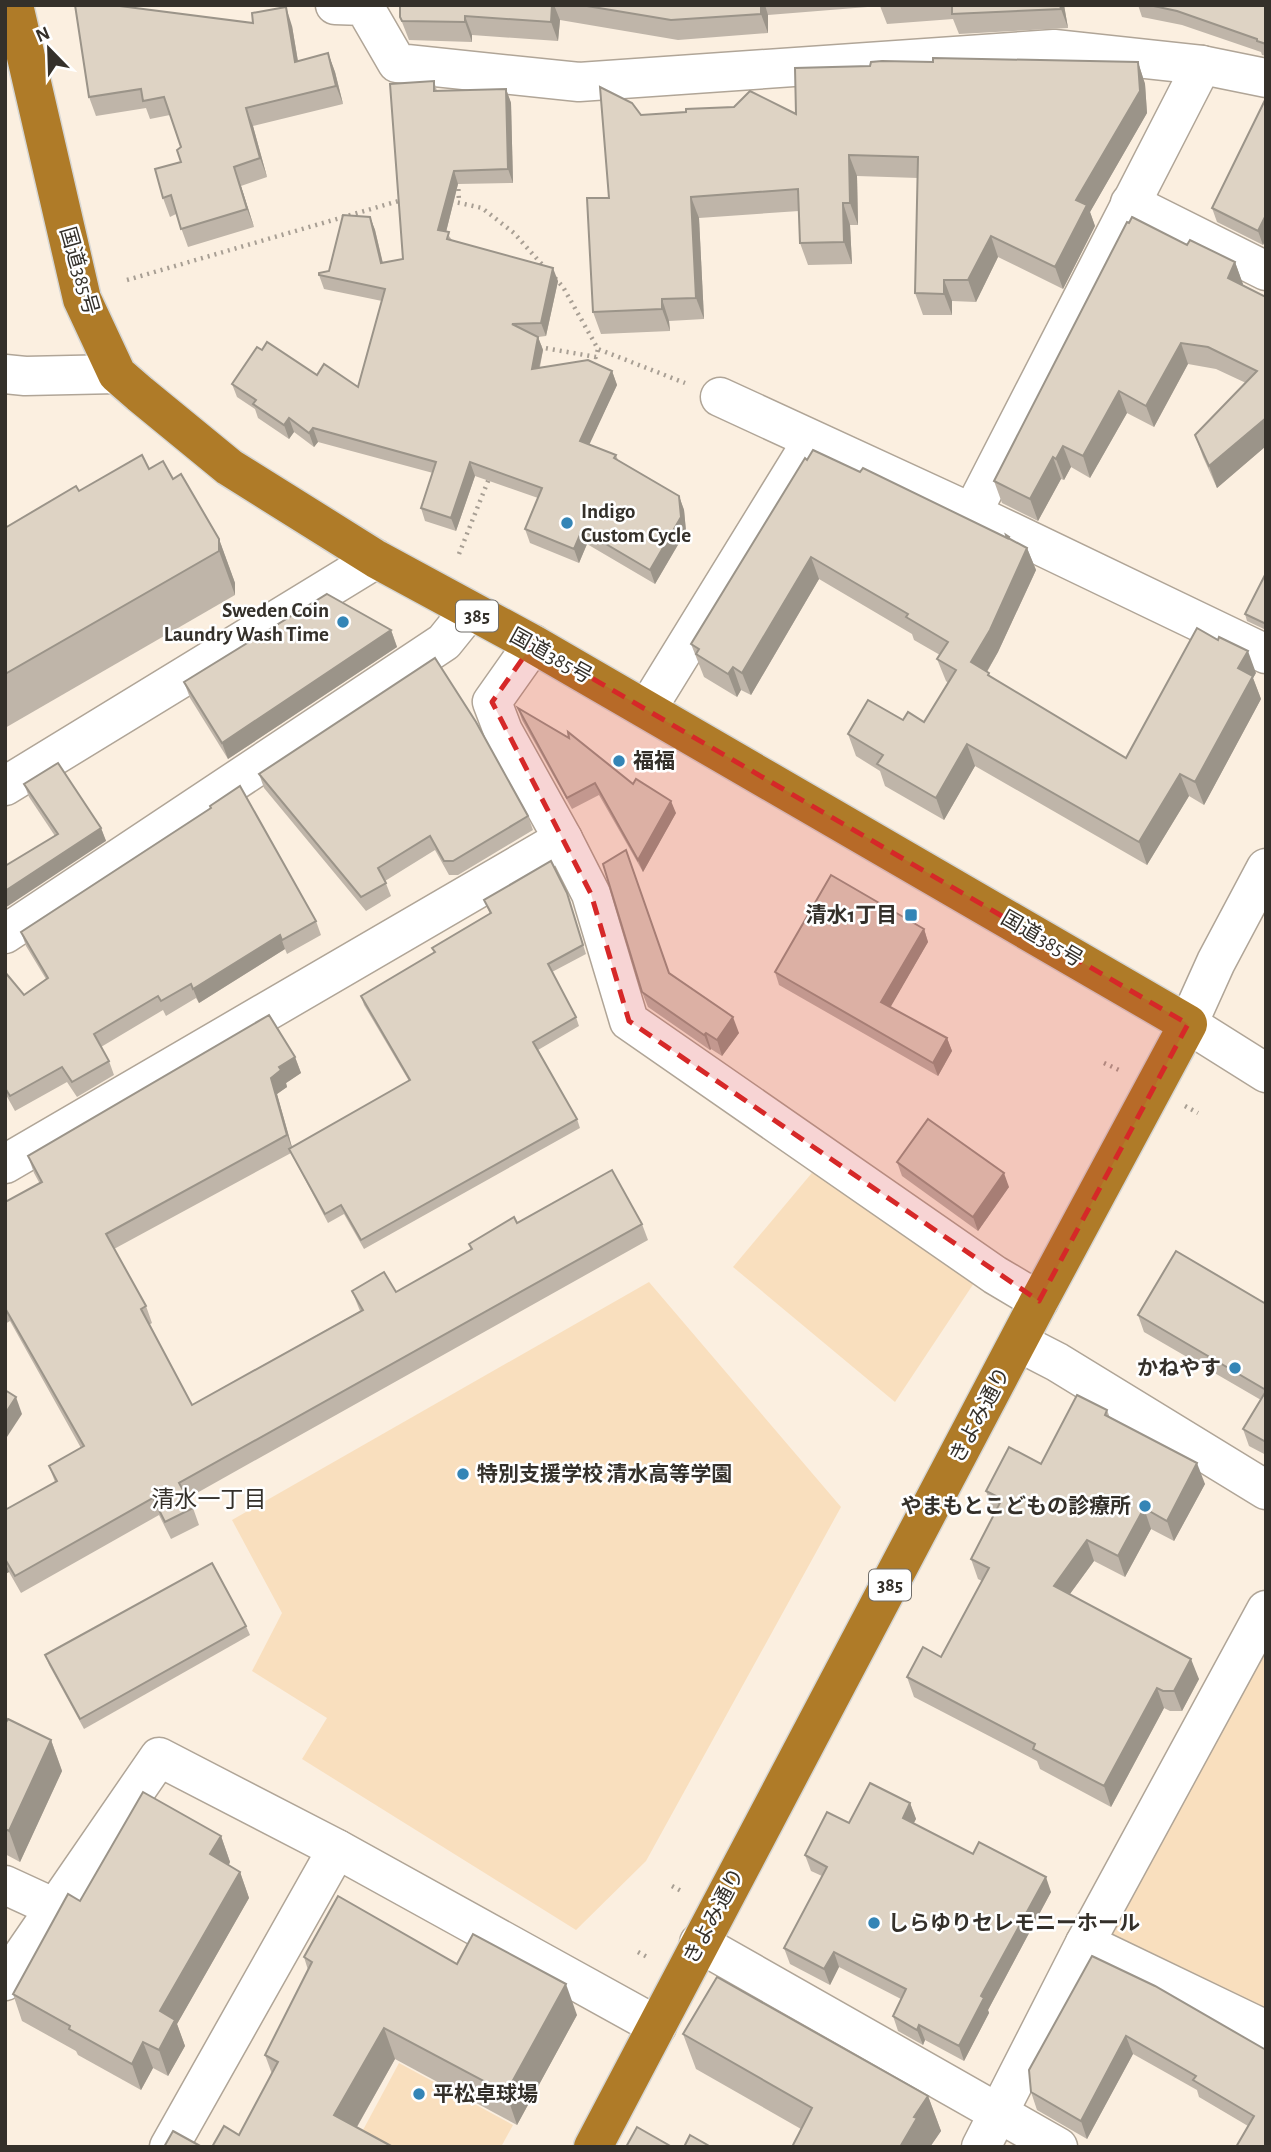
<svg xmlns="http://www.w3.org/2000/svg" width="1271" height="2152" font-family="'Alegreya Sans','Noto Sans JP',sans-serif">
  <style>
    .green { fill: #f9dfbe }
    .lines { fill: none; stroke-linecap: round; stroke-linejoin: round }
    .street-casing { stroke: #b0a597; stroke-width: 41 }
    .secondary-casing { stroke: #b0a597; stroke-width: 41 }
    .highway-casing { stroke: #d6d6d4; stroke-width: 41 }
    .path { stroke: #a89f94; stroke-width: 4.5; stroke-dasharray: 2 5; stroke-linecap: butt }
    .street { stroke: #fff; stroke-width: 38 }
    .secondary { stroke: #fff; stroke-width: 38 }
    .highway { stroke: #af7b28; stroke-width: 38 }
    .wall { fill: #bfb5a9 }
    .shaded-wall { fill: #9b9489 }
    .building { fill: #ded3c4; stroke: #9b9489; stroke-width: 2 }
    .marked { fill: #d62828; fill-opacity: 0.2; stroke: #d62828; stroke-width: 5; stroke-dasharray: 14 9; stroke-linejoin: round }
    .poi-dot { fill: #3485b6; stroke: #fff; stroke-width: 2.5 }
    .labels { text-anchor: middle; dominant-baseline: central; stroke-width: 5; stroke-linejoin: round; paint-order: stroke }
    .shield { fill: #fff; stroke: #716e6a; stroke-width: 2 }
    .shield-label { font-size: 19px; font-weight: bold; fill: #34302a }
    .street-label { font-size: 21px; fill: #34302a; stroke: #fff }
    .poi-label { font-size: 21px; font-weight: bold; fill: #34302a; stroke: #fff; text-anchor: start }
    .neighbourhood-label { font-size: 23px; fill: #34302a; stroke: #fff }
  </style>
  <rect width="100%" height="100%" fill="#fbefe0"/>
  <g class="green">
    <path d="M816 1168 974 1283 895 1402 733 1267Z"/>
    <path d="M649 1282 841 1507 646 1861 576 1930 302 1759 327 1718 252 1671 282 1613 232 1520Z"/>
    <path d="M1266 1647V2015L1105 1936Z"/>
    <path d="M399 2063 513 2125 501 2147H363L356 2143Z"/>
  </g>
  <g class="lines">
    <g class="street-casing">
      <g id="street">
        <path d="M335 5 364 6 397 63 579 82 1054 49 1202 65 1266 78"/>
        <path d="M1130 203 1266 271"/>
        <path d="M720 397 972 513 1266 654"/>
        <path d="M972 513 1202 65"/>
        <path d="M647 709 812 441"/>
        <path d="M5 786 376 559"/>
        <path d="M563 839 591 894 629 1021 995 1275 1039 1301"/>
        <path d="M5 934 444 642 469 611"/>
        <path d="M5 1164 563 839 503 731 492 702 533 644"/>
        <path d="M1018 1342 1057 1362 1266 1490"/>
        <path d="M5 1885 55 1908"/>
        <path d="M699 1943 1058 2147"/>
        <path d="M1085 1943 1266 2030"/>
        <path d="M5 1981 159 1757 337 1849 657 2026"/>
        <path d="M169 2147 337 1849"/>
        <path d="M981 2147 1085 1943 1266 1610"/>
      </g>
    </g>
    <g class="secondary-casing">
      <g id="secondary">
        <path d="M5 374 25 376 117 374"/>
        <path d="M1266 868 1216 962 1188 1024 1266 1073"/>
      </g>
    </g>
    <g class="highway-casing">
      <path id="highway" d="M14 5 82 299 117 374 140 394 229 467 376 559 533 644 1188 1024 1039 1301 593 2147"/>
    </g>
    <g class="path">
      <path d="M458 182 459 202"/>
      <path d="M451 201 482 208 514 233 546 269"/>
      <path d="M555 278 563 287 598 349 685 383"/>
      <path d="M127 280 402 200"/>
      <path d="M539 347 596 357 598 349"/>
      <path d="M459 554 490 476"/>
      <path d="M1104 1063 1119 1070"/>
      <path d="M1185 1106 1198 1113"/>
      <path d="M672 1886 683 1892"/>
      <path d="M638 1952 649 1958"/>
    </g>
    <use href="#street" class="street"/>
    <use href="#secondary" class="secondary"/>
    <use href="#highway" class="highway"/>
  </g>
  <g class="wall">
    <path d="M400 5H1064L1068 28 959 34 953 19 887 24 880 6 768 15V33L678 40 560 20 558 41 472 35V42L409 40 400 17Z"/>
    <path d="M1138 5H1266V56L1262 55 1261 52 1182 25 1142 17Z"/>
    <path d="M253 23 292 26 298 61 328 53 335 72 343 104 253 126 267 177 241 186 254 227 188 247 176 214 170 217 163 198 181 162V147L170 115 150 119 146 108 96 116 89 97Z"/>
    <path d="M933 62H1138L1145 84 1147 113 1090 212 1095 226 1063 289 998 257 976 302 952 301V315H923L915 293 918 178 857 176 858 225H850L852 264 808 265 800 243 799 211 699 218 704 319 669 321 670 331 601 334 593 312 609 198 641 115 796 114 870 66Z"/>
    <path d="M434 81 437 91 506 89 511 103 513 183 458 184 446 232 452 240 558 281 546 336 538 337 543 350 540 367 612 371 617 385 589 444 616 455 618 460 679 496 684 510 686 531 655 584 587 544 579 563 530 543 525 529 538 498 475 476 456 531 425 521 421 508 433 473 318 442 314 447 294 432 289 439 258 418 255 409 237 397 232 384 262 350 317 375 358 387 382 301 324 289 319 275 329 271 370 217 375 230 383 263 403 259Z"/>
    <path d="M1266 98V239L1263 245 1217 222 1212 208Z"/>
    <path d="M1187 245 1235 262 1243 285 1266 297V446L1217 488 1203 457 1195 435 1246 383 1216 369 1188 364 1154 427 1127 413 1090 478 1071 467 1064 480 1061 479 1038 521 1002 503 994 481Z"/>
    <path d="M807 460 860 472 1007 538 1009 537 1010 539 1027 548 1036 570 998 652 987 672 990 676 1126 758 1256 673 1253 678 1261 699 1204 805 1189 796 1147 865 975 766 944 820 885 786 880 771 856 756 848 734 903 720 924 722 948 683 946 681 937 659 940 655 914 640 912 634 819 579 751 695 741 690 737 697 704 677 691 644Z"/>
    <path d="M149 469 173 479 219 539 235 583V595L5 728V528L79 491Z"/>
    <path d="M1266 573V630L1247 621 1245 614Z"/>
    <path d="M391 630 397 647 228 759 190 698 184 682Z"/>
    <path d="M518 708 676 813 643 872 599 795 572 809 522 720Z"/>
    <path d="M259 774 528 816 533 830 458 875H449L435 850 385 881 391 896 366 911 264 788Z"/>
    <path d="M24 784 101 828 106 841 55 836 29 797Z"/>
    <path d="M567 893 586 954 552 972 576 1017 579 1026 538 1050 577 1119 580 1128 364 1249 344 1214 328 1223 291 1153 114 1249 146 1306 152 1323 149 1325 192 1405 360 1311 352 1291 396 1292 471 1250 469 1244 517 1223 642 1224 648 1240 188 1498 193 1508 199 1525 171 1539 159 1515 21 1593 9 1572 5 1574V1510L55 1482 49 1466 81 1448 10 1321 5 1324V1202L40 1184 34 1173 28 1156 295 1057 301 1073 286 1083 287 1087 277 1094 292 1147 409 1081 364 1005 361 996 434 953 432 948 490 914 484 900Z"/>
    <path d="M316 921 321 935 287 954 285 949 199 1003 196 998 166 1016 163 1010 101 1047 109 1061 114 1075 77 1097 67 1082 15 1111 5 1093V972L24 995 46 979 26 946 21 932Z"/>
    <path d="M924 929 928 942 890 1007 947 1038 952 1051 938 1076 779 985 775 972Z"/>
    <path d="M669 973 739 1033 722 1056 711 1049 710 1050 648 1007 642 992Z"/>
    <path d="M897 1162 1009 1187 978 1231 902 1176Z"/>
    <path d="M1266 1304V1455L1249 1446 1243 1429 1261 1400 1144 1332 1138 1315Z"/>
    <path d="M1107 1410 1110 1418 1205 1484 1174 1541 1151 1529 1125 1577 1094 1561 1070 1594 1199 1679 1182 1711H1170L1164 1708 1111 1807 1040 1769 1037 1761 914 1697 907 1677 941 1657 982 1581 978 1579 971 1559 996 1513 993 1511 986 1491 1041 1464Z"/>
    <path d="M246 1626 250 1635 84 1729 49 1665 45 1655Z"/>
    <path d="M5 1724 51 1740 62 1771 20 1862 5 1854Z"/>
    <path d="M910 1803 916 1819 913 1824 1051 1892 988 2010 989 2013 964 2061 925 2040 923 2045 898 2031 893 2016 901 1999 839 1967 830 1985 790 1964 784 1948 822 1876 811 1871 805 1855 849 1823Z"/>
    <path d="M221 1836 230 1862 229 1865 240 1872 249 1898 177 2024 185 2046 168 2076 153 2068 141 2090 78 2055 76 2051 22 2021 13 1994 80 1901Z"/>
    <path d="M1092 1956 1266 2050V2147L1248 2126 1199 2097 1197 2090 1133 2054 1087 2139 1037 2110 1031 2092Z"/>
    <path d="M304 1957 457 1964 577 2015 517 2125 395 2059 357 2127 239 2135 272 2074 265 2055 308 1970Z"/>
    <path d="M683 2034 928 2096 941 2131 930 2147H792L801 2129 696 2069Z"/>
  </g>
  <g class="shaded-wall">
    <path d="M552 5H554L560 20 558 41 551 22Z"/>
    <path d="M761 5H765L768 15V33L761 14Z"/>
    <path d="M1060 5H1064L1068 28 1061 9Z"/>
    <path d="M286 7 292 26 301 80 295 62Z"/>
    <path d="M465 16 472 35V42L465 22Z"/>
    <path d="M328 53 335 72 343 104 336 86Z"/>
    <path d="M1138 62 1145 84 1147 113 1090 212 1095 226 1063 289 1055 267 1076 200Z"/>
    <path d="M506 89 511 103 513 183 508 169Z"/>
    <path d="M246 108 253 126 267 177 260 158Z"/>
    <path d="M849 155 857 176 858 225 850 203Z"/>
    <path d="M234 167 241 186 254 227 247 209Z"/>
    <path d="M454 171 458 184 443 244 438 230Z"/>
    <path d="M691 197 699 218 704 319 696 298Z"/>
    <path d="M843 203 850 225 852 264 844 242Z"/>
    <path d="M1266 215V239L1263 245 1258 231Z"/>
    <path d="M370 217 375 230 386 277 381 263Z"/>
    <path d="M991 236 998 257 976 302 968 280Z"/>
    <path d="M1235 262 1243 284 1236 299 1228 278Z"/>
    <path d="M553 268 558 281 546 336 541 323Z"/>
    <path d="M944 280 952 301V315L944 294Z"/>
    <path d="M662 299 669 321 670 331 662 309Z"/>
    <path d="M538 337 543 350 536 382 532 369Z"/>
    <path d="M1181 343 1188 364 1154 427 1146 406Z"/>
    <path d="M612 371 617 385 585 454 580 441Z"/>
    <path d="M1119 391 1127 413 1090 478 1083 456Z"/>
    <path d="M289 418 294 432 289 439 284 425Z"/>
    <path d="M1266 418V446L1217 488 1209 466Z"/>
    <path d="M313 428 318 442 314 447 309 433Z"/>
    <path d="M1063 446 1071 467 1064 480 1056 459Z"/>
    <path d="M1053 457 1061 479 1038 521 1030 499Z"/>
    <path d="M470 462 475 476 456 531 451 518Z"/>
    <path d="M679 496 684 510 686 531 655 584 650 570Z"/>
    <path d="M582 530 587 544 579 563 574 549Z"/>
    <path d="M219 539 235 583V595L219 551Z"/>
    <path d="M1027 548 1036 570 998 652 979 685 971 662Z"/>
    <path d="M811 557 819 579 751 695 742 673Z"/>
    <path d="M391 630 397 647 228 759 222 743Z"/>
    <path d="M1248 651 1256 673 1253 678 1261 699 1204 805 1195 782 1238 668Z"/>
    <path d="M733 667 741 690 737 697 728 674Z"/>
    <path d="M967 744 975 766 944 820 936 798Z"/>
    <path d="M1180 774 1189 796 1147 865 1139 842Z"/>
    <path d="M671 801 676 813 643 872 638 860Z"/>
    <path d="M101 828 106 841 5 908V891Z"/>
    <path d="M924 929 928 942 886 1015 881 1002Z"/>
    <path d="M280 935 285 949 199 1003 193 989Z"/>
    <path d="M733 1017 739 1033 722 1056 717 1040Z"/>
    <path d="M706 1033 711 1049 710 1050 704 1035Z"/>
    <path d="M947 1038 952 1051 938 1076 933 1063Z"/>
    <path d="M295 1057 301 1073 286 1083 287 1087 277 1094 293 1151 287 1135 271 1078 279 1067Z"/>
    <path d="M1004 1173 1009 1187 978 1231 973 1217Z"/>
    <path d="M16 1397 22 1414 5 1440V1414Z"/>
    <path d="M1197 1463 1205 1484 1174 1541 1167 1521Z"/>
    <path d="M1144 1508 1151 1529 1125 1577 1118 1556Z"/>
    <path d="M1087 1540 1094 1561 1061 1606 1054 1586Z"/>
    <path d="M5 1561 9 1572 5 1574Z"/>
    <path d="M1191 1659 1199 1679 1182 1711 1174 1691Z"/>
    <path d="M1157 1688 1164 1708 1111 1807 1104 1786Z"/>
    <path d="M51 1740 62 1771 20 1862 9 1831Z"/>
    <path d="M910 1803 916 1819 908 1834 903 1818Z"/>
    <path d="M221 1836 230 1862 220 1880 210 1854Z"/>
    <path d="M240 1872 249 1898 177 2024 185 2046 168 2076 159 2050 160 2011Z"/>
    <path d="M1046 1877 1051 1892 988 2010 989 2013 964 2061 959 2046 981 1996Z"/>
    <path d="M834 1952 839 1967 830 1985 824 1969Z"/>
    <path d="M566 1984 577 2015 517 2125 506 2093Z"/>
    <path d="M919 2025 925 2040 923 2045 917 2030Z"/>
    <path d="M384 2028 395 2059 346 2146 334 2115Z"/>
    <path d="M1126 2036 1133 2054 1087 2139 1081 2121Z"/>
    <path d="M143 2042 153 2068 141 2090 132 2064Z"/>
    <path d="M928 2096 941 2131 930 2147H900L914 2117Z"/>
  </g>
  <g class="building">
    <path d="M75 5H112L253 23 252 13 286 7 295 62 328 53 336 86 246 108 260 158 234 167 247 209 181 229 171 195 163 198 155 169 181 162 177 150 181 147 164 97 143 101 141 89 89 97Z"/>
    <path d="M400 5H552L551 22 465 16V22L402 21 400 17Z"/>
    <path d="M581 5H761V14L671 20Z"/>
    <path d="M952 5H1060L1061 9 952 14Z"/>
    <path d="M1149 5H1266V44L1257 41V39L1177 11Z"/>
    <path d="M933 58 1138 62 1140 91 1076 200 1087 205 1055 267 991 236 968 280H944V294L915 293 918 157 849 155 850 203H843L844 242 800 243 798 189 691 197 696 298 662 299V309L593 312 587 198H609L600 87 632 103 641 115 686 112V109L734 107 750 91 796 114 795 68 870 66 871 62 882 61 933 62Z"/>
    <path d="M434 81V91L506 89 508 169 454 171 438 230 449 232 447 239 553 268 541 323 512 324 538 337 532 369 588 360 612 371 580 441 616 455 614 458 679 496 681 517 650 570 582 530 574 549 525 529 542 488 470 462 451 518 421 508 436 462 313 428 309 433 289 418 284 425 253 404 256 400 232 384 257 347 262 350 267 342 317 375 324 364 358 387 385 289 319 275V273L329 271 343 215 370 217 381 263 403 259 390 84Z"/>
    <path d="M1266 98V215L1258 231 1212 208Z"/>
    <path d="M1132 217 1187 245 1190 240 1235 262 1228 278 1266 297V418L1209 466 1195 435 1257 371 1208 347 1181 343 1146 406 1119 391 1083 456 1063 446 1056 459 1053 457 1030 499 994 481 1127 222 1129 223Z"/>
    <path d="M813 450 860 472 863 468 1007 538 1006 535 1009 537 1008 538 1027 548 990 630 971 662 989 673 988 675 1126 758 1197 628 1218 640 1219 637 1248 651 1238 668 1253 676 1195 782 1180 774 1139 842 967 744 936 798 877 764 883 755 848 734 868 700 903 720 908 712 924 722 956 670 937 659 948 642 906 617 908 614 811 557 742 673 733 667 728 674 696 654 699 649 691 644 805 458 807 460Z"/>
    <path d="M142 455 149 469 163 461 173 479 181 474 219 539V551L5 674V528L76 486 79 491Z"/>
    <path d="M1266 573V624L1245 614Z"/>
    <path d="M327 594 391 630 222 743 184 682Z"/>
    <path d="M435 658 476 722 528 816 453 861H444L430 836 378 868 386 883 361 897 259 774Z"/>
    <path d="M518 708 569 738 568 732 633 784 636 779 671 801 638 860 595 783 567 798Z"/>
    <path d="M58 763 101 828 5 891V866L58 834 24 784Z"/>
    <path d="M240 786 316 921 282 940 280 935 193 989 191 984 161 1001 158 996 94 1034 109 1061 72 1082 62 1067 10 1096 5 1088V972L24 995 48 978 21 932 211 808 210 806Z"/>
    <path d="M626 850 669 973 733 1017 717 1040 706 1033 704 1035 642 992 603 864Z"/>
    <path d="M551 861 567 893 583 945 548 964 576 1017 533 1042 577 1119 361 1240 341 1205 325 1214 289 1149 410 1080 361 996 435 952 432 948 491 913 484 900Z"/>
    <path d="M831 875 924 929 881 1002 947 1038 933 1063 775 972Z"/>
    <path d="M269 1015 295 1057 279 1067 281 1070 271 1078 287 1135 106 1234 146 1306 141 1309 192 1405 363 1310 352 1291 384 1272 396 1292 472 1249 469 1244 514 1217 517 1223 612 1170 642 1224 179 1483 193 1508 165 1522 153 1498 15 1576 5 1559V1510L57 1481 49 1466 84 1446 5 1308V1202L42 1182 28 1156Z"/>
    <path d="M928 1119 1004 1173 973 1217 897 1162Z"/>
    <path d="M1176 1251 1266 1304V1390L1138 1315Z"/>
    <path d="M5 1390 16 1397 5 1414Z"/>
    <path d="M1266 1391V1442L1243 1429Z"/>
    <path d="M1077 1395 1107 1410 1105 1415 1197 1463 1167 1521 1144 1508 1118 1556 1087 1540 1054 1586 1191 1659 1174 1691H1163L1157 1688 1104 1786 1033 1749 1035 1744 907 1677 923 1647 941 1657 989 1568 971 1559 1002 1499 986 1491 1009 1447 1041 1464Z"/>
    <path d="M212 1563 246 1626 80 1719 45 1655Z"/>
    <path d="M8 1719 51 1740 9 1831 5 1829V1724Z"/>
    <path d="M870 1783 910 1803 903 1818 973 1854 979 1842 1046 1877 981 1996 984 1998 959 2046 919 2025 917 2030 893 2016 906 1989 834 1952 824 1969 784 1948 827 1867 805 1855 827 1812 849 1823Z"/>
    <path d="M143 1792 221 1836 210 1854 240 1872 160 2011 175 2020 159 2050 143 2042 132 2064 69 2029 70 2026 13 1994 68 1894 80 1901Z"/>
    <path d="M338 1896 457 1964 473 1934 566 1984 506 2093 384 2028 334 2115 393 2147H212L224 2126 239 2135 278 2062 265 2055 312 1962 304 1957Z"/>
    <path d="M1092 1956 1155 1986 1266 2050V2147H1236L1254 2116 1193 2080 1196 2076 1126 2036 1081 2121 1031 2092 1029 2070Z"/>
    <path d="M717 1977 928 2096 914 2117 917 2118 900 2147H792L812 2108 683 2034Z"/>
    <path d="M637 2127 672 2147H626Z"/>
    <path d="M173 2131 202 2147H164Z"/>
    <path d="M690 2135 711 2147H684Z"/>
  </g>
  <path class="marked" d="M533 644 1188 1024 1039 1301 629 1021 591 894 492 702Z"/>
  <g class="poi-dot">
    <circle cx="567" cy="523" r="7"/>
    <circle cx="343" cy="622" r="7"/>
    <circle cx="619" cy="761" r="7"/>
    <rect x="904" y="908" width="14" height="14" rx="3.5"/>
    <circle cx="1235" cy="1368" r="7"/>
    <circle cx="463" cy="1474" r="7"/>
    <circle cx="1145" cy="1506" r="7"/>
    <circle cx="874" cy="1923" r="7"/>
    <circle cx="419" cy="2094" r="7"/>
  </g>
  <g class="labels">
    <g class="shield">
      <rect x="456" y="600.5" width="42" height="31" rx="5"/>
      <rect x="869" y="1569.5" width="42" height="31" rx="5"/>
    </g>
    <g class="shield-label">
      <text x="477" y="616">385</text>
      <text x="890" y="1585">385</text>
    </g>
    <g class="street-label">
      <text transform="translate(79 271) rotate(74)">国道385号</text>
      <text transform="translate(551 656) rotate(29)">国道385号</text>
      <text transform="translate(1042 939) rotate(30)">国道385号</text>
      <text transform="translate(980 1415) rotate(-62)">きよみ通り</text>
      <text transform="translate(714 1916) rotate(-62)">きよみ通り</text>
    </g>
    <g class="poi-label">
      <text x="581" y="511">Indigo<tspan x="581" dy="24">Custom Cycle</tspan></text>
      <text x="329" y="610" text-anchor="end">Sweden Coin<tspan x="329" dy="24">Laundry Wash Time</tspan></text>
      <text x="633" y="761">福福</text>
      <text x="897" y="915" text-anchor="end">清水1丁目</text>
      <text x="1221" y="1368" text-anchor="end">かねやす</text>
      <text x="477" y="1474">特別支援学校 清水高等学園</text>
      <text x="1131" y="1506" text-anchor="end">やまもとこどもの診療所</text>
      <text x="888" y="1923">しらゆりセレモニーホール</text>
      <text x="433" y="2094">平松卓球場</text>
    </g>
    <g class="neighbourhood-label">
      <text x="209" y="1500">清水一丁目</text>
    </g>
  </g>
  <rect width="1271" height="2152" fill="none" stroke="#34302a" stroke-width="14"/>
  <g transform="translate(49 49) rotate(337)" stroke="#ffffff" stroke-width="5" paint-order="stroke">
  <path d="M0-5L12 26L0 18L-12 26Z" fill="#34302a"/>
  <text y="-10" font-size="19" font-weight="bold" text-anchor="middle" fill="#34302a">N</text>
  </g>
</svg>
